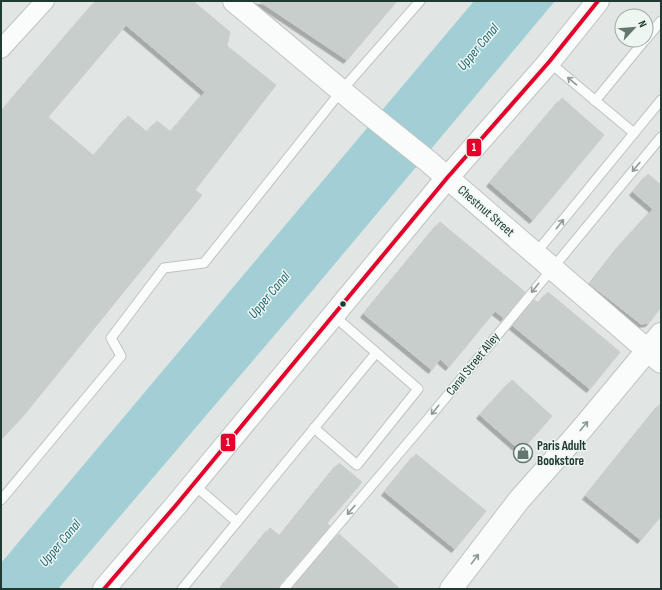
<svg xmlns="http://www.w3.org/2000/svg" width="662" height="590" font-family="'Sofia Sans Condensed',sans-serif">
  <style>
    .water { fill: #a2ced5 }
    .building { fill: #c8cecb; stroke: #cacfcd; fill-rule: evenodd; filter: url(#shadow) }
    .lines { fill: none; stroke-linecap: round; stroke-linejoin: round }
    .lane-casing { stroke: #bec3c1; stroke-width: 11 }
    .street-casing { stroke: #bec3c1; stroke-width: 20 }
    .secondary-casing { stroke: #bdc4c1; stroke-width: 24 }
    .lane { stroke: #fafbfb; stroke-width: 9 }
    .street { stroke: #fafbfb; stroke-width: 18 }
    .secondary { stroke: #fafbfb; stroke-width: 22 }
    .bus-1-casing { stroke: #eef6f2; stroke-width: 7 }
    .bus-1 { stroke: #e4002b; stroke-width: 4 }
    .oneway { stroke: #8d9a96 }
    .bus-dot { fill: #203932; stroke: #eef6f2; stroke-width: 1.5 }
    .labels { text-anchor: middle; dominant-baseline: central; stroke-width: 3; stroke-linejoin: round; paint-order: stroke }
    .street-label { font-size: 13px; fill: #203932; stroke: #eef6f2 }
    .poi-label { font-size: 13px; font-weight: bold; fill: #203932; stroke: #eef6f2; text-anchor: start }
    .water-label { font-size: 14px; font-style: italic; fill: #1c6572; stroke: #eef6f2 }
    .line-badge { stroke: #eef6f2; stroke-width: 1.5 }
    .badge-label { font-size: 11px; text-anchor: middle; font-weight: bold; fill: #fff }
  </style>
  <defs>
    <filter id="shadow"><feDropShadow dx="-3.5" dy="3.5" stdDeviation="0" flood-color="#0004"/></filter>
  </defs>
  <rect width="100%" height="100%" fill="#e1e6e4"/>
  <path class="water" d="M474 1H555L302 303 58 589H1V563Z"/>
  <g class="building">
    <path d="M96 1H193L230 32 227 46 276 85 195 190 202 195 24 415 1 439V112ZM126 25 205 92 171 132 157 121 147 132 128 116 94 156 48 117Z"/>
    <path d="M259 1H397L347 60Z"/>
    <path d="M562 98 604 135 533 220 490 183Z"/>
    <path d="M648 174 661 185V307L649 323 641 324 590 284 622 243 653 209 633 192Z"/>
    <path d="M440 222 525 292 504 318 495 311 449 367 440 359 432 370 364 314Z"/>
    <path d="M548 292 620 352 590 389 513 326 534 300 539 303Z"/>
    <path d="M512 380 552 416 521 451 480 415Z"/>
    <path d="M661 403V516L641 540 586 496Z"/>
    <path d="M416 454 486 511 455 549 385 492Z"/>
    <path d="M339 463 362 482 327 523 330 526 279 585 278 589H220L270 528 280 536Z"/>
    <path d="M339 534 400 589H292Z"/>
  </g>
  <g class="lines">
    <g class="lane-casing">
      <g id="lane">
        <path d="M646 39 661 21"/>
        <path d="M549 62 634 133"/>
        <path d="M595 101 645 40"/>
        <path d="M535 254 661 100"/>
        <path d="M314 428 357 465 418 389 333 315"/>
        <path d="M193 484 237 522 376 353"/>
        <path d="M1 500 121 356 111 338 164 268 204 263 342 90 420 1"/>
        <path d="M182 589 237 522"/>
        <path d="M284 589 428 419 661 137"/>
      </g>
    </g>
    <g class="street-casing">
      <path id="street" d="M1 49 45 1"/>
    </g>
    <g class="secondary-casing">
      <g id="secondary">
        <path d="M234 1 368 113 429 162 661 362"/>
        <path d="M104 589 177 504 447 178 549 62 598 1"/>
        <path d="M451 589 519 500 581 430 661 334"/>
      </g>
    </g>
    <use href="#lane" class="lane"/>
    <use href="#street" class="street"/>
    <use href="#secondary" class="secondary"/>
    <g class="bus-1-casing">
      <path id="bus-1" d="M104 589 177 504 447 178 549 62 598 1"/>
    </g>
    <use href="#bus-1" class="bus-1"/>
  </g>
  <defs><path id="oneway-shaft" d="M-6 0H5M1.5-3L5.5 0L1.5 3" fill="none" stroke-width="1.6" stroke-linecap="round" stroke-linejoin="round"/></defs>
  <g class="oneway">
    <use href="#oneway-shaft" transform="translate(572 81) rotate(-140)"/>
    <use href="#oneway-shaft" transform="translate(636 167) rotate(130)"/>
    <use href="#oneway-shaft" transform="translate(560 224) rotate(-51)"/>
    <use href="#oneway-shaft" transform="translate(535 288) rotate(129)"/>
    <use href="#oneway-shaft" transform="translate(435 410) rotate(129)"/>
    <use href="#oneway-shaft" transform="translate(584 426) rotate(-50)"/>
    <use href="#oneway-shaft" transform="translate(351 510) rotate(130)"/>
    <use href="#oneway-shaft" transform="translate(475 559) rotate(-53)"/>
  </g>
  <defs>
    <g id="shop-ring" transform="scale(1)"><circle r="9.5" fill="#eef6f2" stroke="#647670" stroke-width="1.5"/><path d="M-5-2.5h2.3a2.7 3.5 0 0 1 5.4 0H5L5.5 6h-11ZM-1.5-2.5h3a1.5 2.3 0 0 0-3 0Z" fill="#647670"/></g>
  </defs>
  <g fill-rule="evenodd">
    <use href="#shop-ring" x="523" y="453"/>
  </g>
  <circle class="bus-dot" cx="343" cy="304" r="3.5"/>
  <g class="labels">
    <g class="street-label">
      <text transform="translate(486 211) rotate(41)">Chestnut Street</text>
      <text transform="translate(473 364) rotate(-51)">Canal Street Alley</text>
    </g>
    <g class="poi-label">
      <text x="537" y="446">Paris Adult<tspan x="537" dy="15">Bookstore</tspan></text>
    </g>
    <g class="water-label">
      <text transform="translate(478 47) rotate(-50)">Upper Canal</text>
      <text transform="translate(269 295) rotate(-50)">Upper Canal</text>
      <text transform="translate(60 543) rotate(-50)">Upper Canal</text>
    </g>
  </g>
  <g class="line-badge">
    <rect x="466" y="138" width="16" height="19" rx="4" fill="#e4002b"/>
    <rect x="220" y="433" width="16" height="19" rx="4" fill="#e4002b"/>
  </g>
  <g class="badge-label">
    <text x="474" y="151">1</text>
    <text x="228" y="446">1</text>
  </g>
  <rect width="662" height="590" fill="none" stroke="#203932" stroke-width="4"/>
  <g transform="translate(634 28) rotate(64)"><circle r="19" fill="#eef6f2" stroke="#9caaa5"/>
  <path d="M0-3L7 15L0 10L-7 15Z" fill="#647670"/>
  <text y="-6" font-size="11" font-weight="bold" text-anchor="middle" fill="#203932">N</text>
  </g>
</svg>
